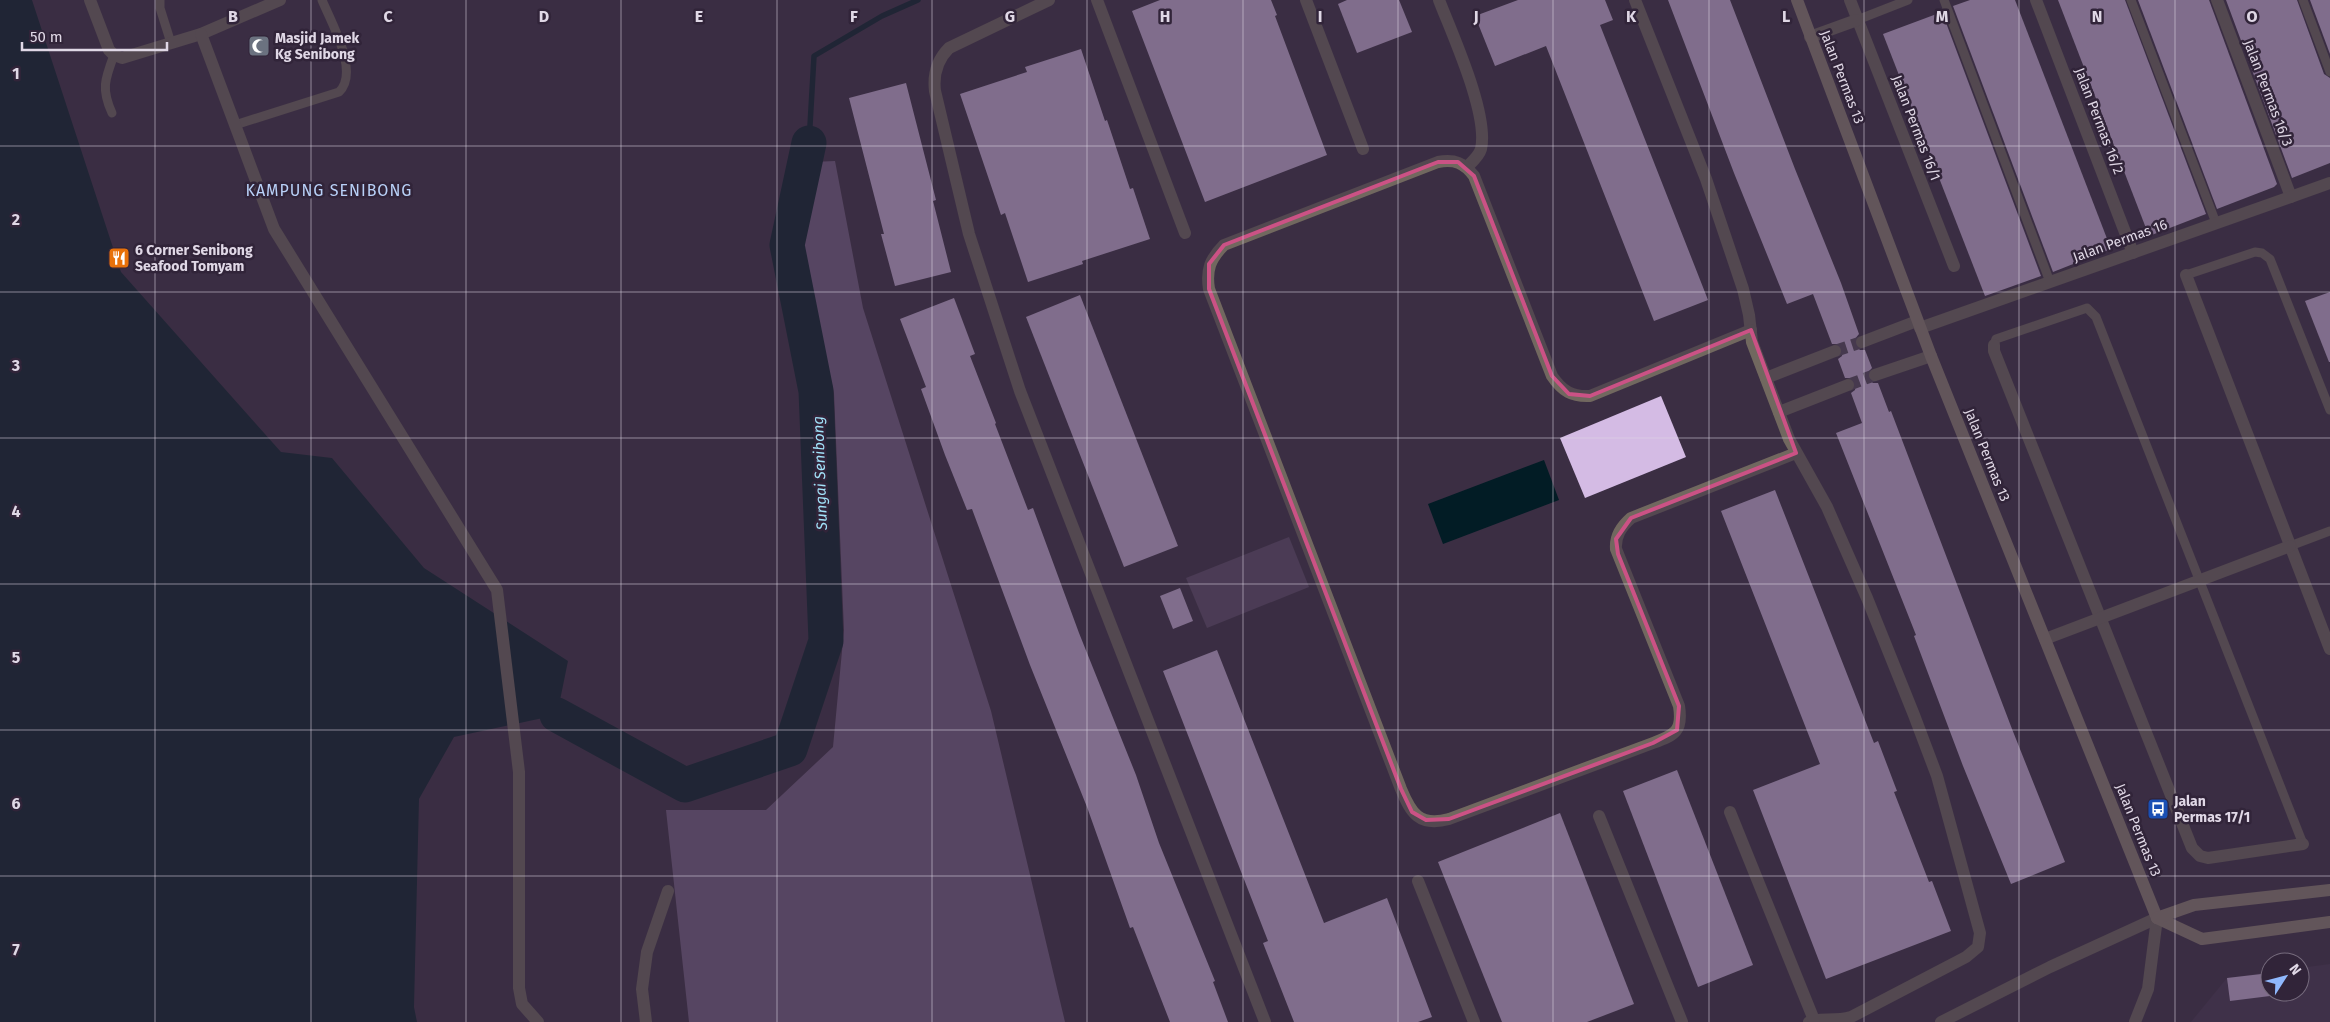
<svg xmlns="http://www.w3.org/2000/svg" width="2330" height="1022" font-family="'Fira Sans',sans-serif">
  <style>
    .built { fill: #463550 }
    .green { fill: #5f4d6a }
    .forest { fill: #796387 }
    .water { fill: #021c25 }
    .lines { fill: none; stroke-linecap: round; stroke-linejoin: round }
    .stream { stroke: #021c25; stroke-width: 5.5 }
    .river { stroke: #021c25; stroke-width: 35 }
    .building { fill: #d4bbe4 }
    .minor-tunnel { stroke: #54485b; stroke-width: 12; stroke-dasharray: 12 6; stroke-linecap: butt }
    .service { stroke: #71685f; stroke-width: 9 }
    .minor { stroke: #71685f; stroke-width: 12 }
    .secondary { stroke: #938576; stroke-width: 12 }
    .marked { fill: none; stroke: #cb5285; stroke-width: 4; stroke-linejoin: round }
    .grid { fill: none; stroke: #e0d8e6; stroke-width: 1; stroke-opacity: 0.55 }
    .labels { text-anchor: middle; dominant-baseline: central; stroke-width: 5; stroke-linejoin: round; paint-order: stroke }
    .poi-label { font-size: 14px; font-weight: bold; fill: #e0d8e6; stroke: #312439; text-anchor: start }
    .street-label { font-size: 14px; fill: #e0d8e6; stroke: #312439 }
    .water-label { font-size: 15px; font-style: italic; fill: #a2e3fa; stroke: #312439 }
    .quarter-label { font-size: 16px; letter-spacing: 1px; fill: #b8d0f7; stroke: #312439 }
    .grid-label { font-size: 16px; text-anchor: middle; font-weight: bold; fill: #e0d8e6; stroke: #312439; stroke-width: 5; stroke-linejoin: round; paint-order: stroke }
  </style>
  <rect width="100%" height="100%" fill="#3b2e43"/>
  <path class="built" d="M2330 964V1022H2191L2227 978 2270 972V992H2300V968Z"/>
  <path class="green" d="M1289 537 1309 587 1207 628 1186 578Z"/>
  <path class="forest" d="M835 161 863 308 991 711 1065 1022H689L666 810H766L833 747 844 630 834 393 800 243 813 162Z"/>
  <g class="water">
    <path d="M0 0H32L121 272 281 452 332 458 424 568 568 661 557 715 454 737 419 799 414 1007 417 1022H0Z"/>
    <path d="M1544 460 1559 500 1443 544 1428 504Z"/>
  </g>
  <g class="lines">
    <path class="stream" d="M809 143 814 56 882 16 918 0"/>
    <path class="river" d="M557 715 685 785 790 749 826 641 816 391 787 245 809 143"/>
  </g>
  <g class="building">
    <path d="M1160 0H1271L1277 15 1275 16 1327 155 1205 202 1132 11Z"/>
    <path d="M1347 0H1399L1412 32 1357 53 1338 4Z"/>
    <path d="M1518 0H1605L1613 20 1600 25 1708 300 1654 321 1546 46 1495 66 1475 16Z"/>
    <path d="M1668 0H1730L1795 169 1841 283 1859 334 1854 340 1855 345 1860 350H1865L1872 368 1867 373 1868 378 1873 383H1878L1889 412 1891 411 2012 729 2065 862 2011 884 1963 766 1914 636 1916 635 1836 433 1862 423 1851 393 1855 390 1856 383 1853 378H1845L1838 359 1842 356 1843 349 1840 344H1832L1813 294 1787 304 1734 173Z"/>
    <path d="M1970 0H2015L2111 249 2053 272 1953 6Z"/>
    <path d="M2058 0H2125L2206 214 2149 236Z"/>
    <path d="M2138 0H2209L2277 184 2274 187 2217 209Z"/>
    <path d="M2226 0H2297L2324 74 2330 78V163L2292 178Z"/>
    <path d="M2310 0H2330V54Z"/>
    <path d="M1942 12 2041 276 1985 296 1883 34Z"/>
    <path d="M1081 49 1105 121 1107 120 1130 189 1133 188 1150 239 1082 261 1083 264 1028 282 1005 213 1001 215 960 94 1027 72 1025 67Z"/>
    <path d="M906 83 936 200 933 201 951 272 895 286 881 234H884L849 98Z"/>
    <path d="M2330 292V362H2329L2305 301Z"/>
    <path d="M1080 295 1178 546 1124 567 1026 317Z"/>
    <path d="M954 298 975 354 970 356 996 423 995 424 1028 510 1033 508 1079 633 1136 775 1159 843 1215 981 1213 982 1228 1022H1170L1133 927 1130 928 1087 807 1030 665 972 509 967 510 945 455 921 389 926 387 900 319Z"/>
    <path d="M1661 396 1686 457 1585 498 1560 438Z"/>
    <path d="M1775 490 1874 743 1878 741 1897 791 1894 792 1929 882 1932 881 1951 931 1826 979 1753 790 1820 764 1721 511Z"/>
    <path d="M1180 588 1193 621 1173 629 1160 596Z"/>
    <path d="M1217 650 1324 923 1387 898 1432 1017 1418 1022H1294L1263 943 1268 941 1163 671Z"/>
    <path d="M1677 770 1753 965 1698 987 1623 791Z"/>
    <path d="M1560 813 1634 1004 1587 1022H1502L1438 862Z"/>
    <path d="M2270 973V996L2230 1001 2227 978Z"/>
  </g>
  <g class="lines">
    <g class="minor-tunnel">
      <path d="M1835 351 1862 342"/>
      <path d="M1848 385 1875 375"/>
    </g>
    <g class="service">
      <path d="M160 0V8L171 43"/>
      <path d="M1944 0 2050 282"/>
      <path d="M2131 0 2216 223"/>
      <path d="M2303 0 2330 72"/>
      <path d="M1857 20 1908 0"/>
      <path d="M112 113C101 89 105 79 114 55"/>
      <path d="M235 125 339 92C360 72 331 22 322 0"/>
      <path d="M2186 275 2255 252 2262 253 2270 259 2330 410"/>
      <path d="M1994 345 1996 339 2087 308 2096 317 2303 844"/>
      <path d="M2290 546 2330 531"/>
    </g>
    <g class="minor">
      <path d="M90 0 109 50 114 55 122 58 201 34 280 0"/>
      <path d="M1049 0 949 48C937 60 933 74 935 91L969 234 1020 391 1265 1022"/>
      <path d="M1097 0 1185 233"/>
      <path d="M1306 0 1363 149"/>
      <path d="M1439 0C1452 34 1489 114 1481 149 1479 156 1472 162 1467 167"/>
      <path d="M1635 0 1706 179 1743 289 1749 315 1752 342 1789 439 1827 507 1867 598 1914 715 1937 776 1980 933 1978 947 1966 957 1851 1017C1835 1022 1819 1017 1809 1022"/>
      <path d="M1850 0 1954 266"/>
      <path d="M2036 0 2133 253"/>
      <path d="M2217 0 2291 197"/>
      <path d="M201 34 274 229 497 590 519 772V988L522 1004 538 1022"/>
      <path d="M1810 37 1857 20"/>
      <path d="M2186 275 2330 649"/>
      <path d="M1920 328 2330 183"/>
      <path d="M1751 330 1590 396C1572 397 1562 391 1552 376L1474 176C1464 163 1455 159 1438 162L1224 245C1210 259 1206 270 1209 289L1401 789C1411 813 1419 827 1449 819L1653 743C1675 735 1683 731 1679 706L1616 549C1615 536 1621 527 1631 518L1796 453"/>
      <path d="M1862 342 1917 321"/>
      <path d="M1994 345V351L2192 848 2200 856 2208 858 2303 844"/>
      <path d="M1875 375 1931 356"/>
      <path d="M1766 378 1835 351"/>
      <path d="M1779 412 1848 385"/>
      <path d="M2045 639 2290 546"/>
      <path d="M1730 812 1814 1020"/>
      <path d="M1599 816 1682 1022"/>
      <path d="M1418 881 1474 1022"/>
      <path d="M646 1022 642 989 647 952 668 891"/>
      <path d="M1941 1022 2050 967 2157 918"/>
      <path d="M2135 1022 2148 989 2157 918"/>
    </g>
    <g class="secondary">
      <path d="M1797 0 1931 356 2157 918"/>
      <path d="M2157 918 2202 939 2330 922"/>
      <path d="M2157 918 2194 905 2330 890"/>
    </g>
  </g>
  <path d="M0 0H2330V1022H0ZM1438 162H1458L1474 176 1552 376 1569 394 1590 396 1751 330 1796 453 1631 518 1616 539 1618 554 1679 706 1677 730 1653 743 1449 819 1426 820 1412 812 1401 789 1209 289V264L1224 245Z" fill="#3b2e43" fill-opacity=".55" fill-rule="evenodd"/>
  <path class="marked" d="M1438 162H1458L1474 176 1552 376 1569 394 1590 396 1751 330 1796 453 1631 518 1616 539 1618 554 1679 706 1677 730 1653 743 1449 819 1426 820 1412 812 1401 789 1209 289V264L1224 245Z"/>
  <path class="grid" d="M155 0V1022M311 0V1022M466 0V1022M621 0V1022M777 0V1022M932 0V1022M1087 0V1022M1243 0V1022M1398 0V1022M1553 0V1022M1709 0V1022M1864 0V1022M2019 0V1022M2175 0V1022M0 146H2330M0 292H2330M0 438H2330M0 584H2330M0 730H2330M0 876H2330"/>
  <defs>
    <g id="mosque-square" transform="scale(1.125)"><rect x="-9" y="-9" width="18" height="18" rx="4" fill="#6b7280" stroke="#312439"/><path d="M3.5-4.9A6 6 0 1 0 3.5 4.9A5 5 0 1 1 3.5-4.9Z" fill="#fff"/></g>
    <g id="restaurant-square" transform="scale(1.125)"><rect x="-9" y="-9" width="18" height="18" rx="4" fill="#e8710a" stroke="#312439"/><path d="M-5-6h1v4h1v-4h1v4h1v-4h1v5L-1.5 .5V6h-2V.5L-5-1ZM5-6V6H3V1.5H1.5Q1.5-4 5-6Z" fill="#fff"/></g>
    <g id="bus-square" transform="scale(1.125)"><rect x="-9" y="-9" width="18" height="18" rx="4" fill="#1a4fb4" stroke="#312439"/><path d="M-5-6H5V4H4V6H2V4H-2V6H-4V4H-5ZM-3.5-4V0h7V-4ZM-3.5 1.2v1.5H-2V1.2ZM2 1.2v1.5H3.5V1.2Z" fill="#fff"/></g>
  </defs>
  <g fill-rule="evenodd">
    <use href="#mosque-square" x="259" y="46"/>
    <use href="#restaurant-square" x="119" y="258"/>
    <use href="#bus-square" x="2158" y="809"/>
  </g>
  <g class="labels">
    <g class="poi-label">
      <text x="275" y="38">Masjid Jamek<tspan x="275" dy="16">Kg Senibong</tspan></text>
      <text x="135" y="250">6 Corner Senibong<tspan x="135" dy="16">Seafood Tomyam</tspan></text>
      <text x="2174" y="801">Jalan<tspan x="2174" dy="16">Permas 17/1</tspan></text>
    </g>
    <g class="street-label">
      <text transform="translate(1842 77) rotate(69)">Jalan Permas 13</text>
      <text transform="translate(2268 93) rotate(69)">Jalan Permas 16/3</text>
      <text transform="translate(2099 121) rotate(69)">Jalan Permas 16/2</text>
      <text transform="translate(1916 128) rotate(69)">Jalan Permas 16/1</text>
      <text transform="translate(2120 241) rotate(-20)">Jalan Permas 16</text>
      <text transform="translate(1987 455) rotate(68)">Jalan Permas 13</text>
      <text transform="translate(2138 830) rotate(68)">Jalan Permas 13</text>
    </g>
    <g class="water-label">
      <text transform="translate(820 473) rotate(-92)">Sungai Senibong</text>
    </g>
    <g class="quarter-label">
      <text x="329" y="190">KAMPUNG SENIBONG</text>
    </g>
  </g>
  <g class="grid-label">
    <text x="233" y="22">B</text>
    <text x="388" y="22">C</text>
    <text x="544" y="22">D</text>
    <text x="699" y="22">E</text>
    <text x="854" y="22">F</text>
    <text x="1010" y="22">G</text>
    <text x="1165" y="22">H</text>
    <text x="1320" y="22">I</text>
    <text x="1476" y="22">J</text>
    <text x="1631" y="22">K</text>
    <text x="1786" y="22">L</text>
    <text x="1942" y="22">M</text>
    <text x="2097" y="22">N</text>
    <text x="2252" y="22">O</text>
    <text x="16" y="79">1</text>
    <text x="16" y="225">2</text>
    <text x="16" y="371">3</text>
    <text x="16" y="517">4</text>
    <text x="16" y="663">5</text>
    <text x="16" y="809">6</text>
    <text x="16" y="955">7</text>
  </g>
  <g transform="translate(2285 977) rotate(54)"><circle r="24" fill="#312439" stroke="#776c7e"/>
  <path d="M0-4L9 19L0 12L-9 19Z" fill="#8fb8fd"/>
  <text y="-8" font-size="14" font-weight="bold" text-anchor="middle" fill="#e0d8e6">N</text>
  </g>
  <path d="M22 42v8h145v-8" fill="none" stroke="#e0d8e6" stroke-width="2.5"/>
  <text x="30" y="42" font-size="15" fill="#e0d8e6" stroke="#312439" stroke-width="4" paint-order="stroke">50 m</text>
</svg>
